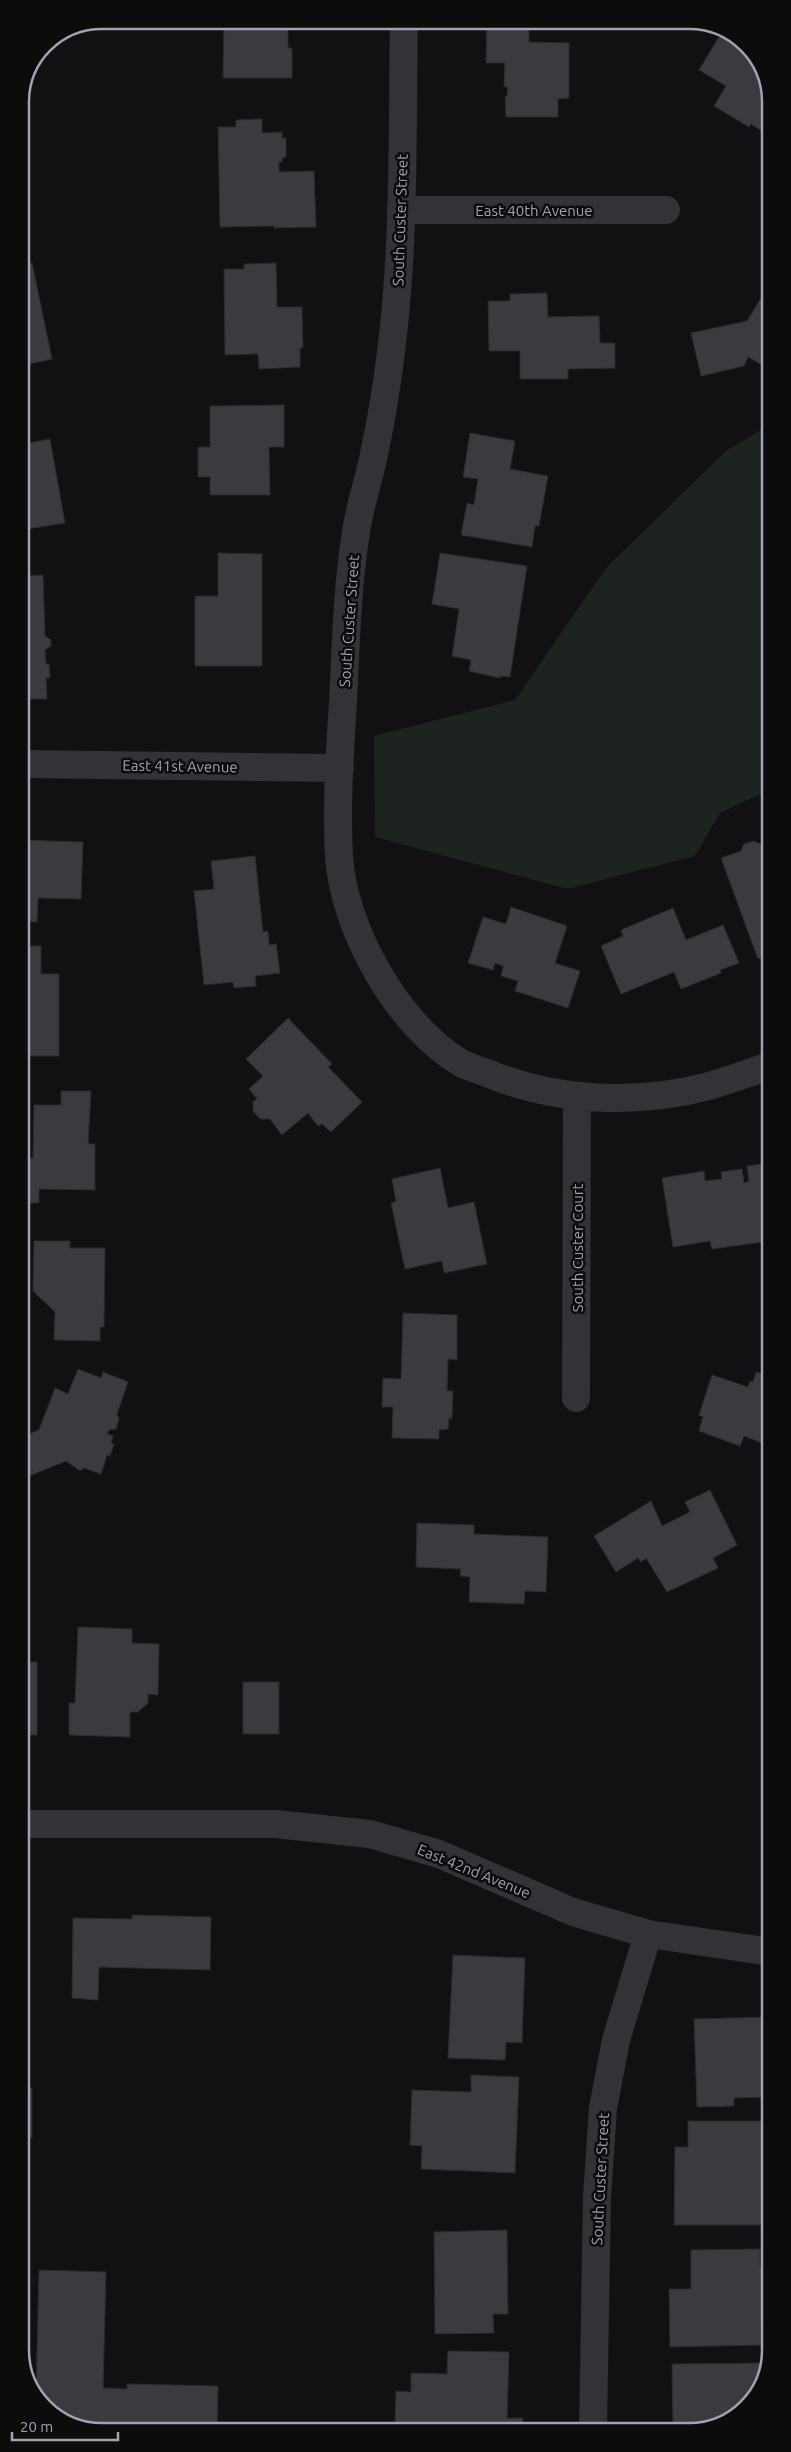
<svg xmlns="http://www.w3.org/2000/svg" width="791" height="2452" font-family="Ubuntu,sans-serif">
  <style>
    .green { fill: #1d241f }
    .building { fill: #3b3a3f; stroke: #2b2b2e }
    .lines { fill: none; stroke-linecap: round; stroke-linejoin: round }
    .street { stroke: #323237; stroke-width: 28 }
    .labels { text-anchor: middle; dominant-baseline: central; stroke-width: 5; stroke-linejoin: round; paint-order: stroke }
    .street-label { font-size: 15px; fill: #a2a3b2; stroke: #0c0c0d }
    .rim { fill: none; stroke: #a2a3b2; stroke-width: 2.5 }
  </style>
  <rect width="100%" height="100%" fill="#111012"/>
  <path class="green" d="M769 425V790L720 813 695 856 567 889 375 837 374 736 515 700 606 568 726 451Z"/>
  <g class="building">
    <path d="M224 20H316V26H288V48H292V78H223Z"/>
    <path d="M487 20H529V42L569 43V98L558 99V117H506L505 97 507 96 508 87H504L505 63H486Z"/>
    <path d="M722 32 743 40 768 81V135L751 124 749 127 714 106 726 86 699 70Z"/>
    <path d="M262 119V133L282 132V138H286V157L282 158V162H279V172L314 171 316 227 274 228V226L220 227 218 127H236V120Z"/>
    <path d="M32 263 52 359 20 366V265Z"/>
    <path d="M276 263 277 307H302L303 348H300V367L259 369 258 354 225 355 224 269H244V264Z"/>
    <path d="M769 285V369L748 357 744 366 701 376 691 333 747 321Z"/>
    <path d="M547 293 548 317 599 316 600 343H615V368L568 369V379H520V351H489L488 301H510V294Z"/>
    <path d="M284 405V447H269L270 495H210V477H198V447H210V406Z"/>
    <path d="M21 432 23 444 50 439 65 523 21 530Z"/>
    <path d="M470 433 515 441 510 469 548 476 539 526H535L532 547 461 535 467 503 474 505 478 479 463 477Z"/>
    <path d="M218 553 262 554V666H195V596H218Z"/>
    <path d="M440 553 527 566 510 677 500 676V678L469 671 471 660 452 656 459 609 432 604Z"/>
    <path d="M43 575 45 636 51 640V646L45 650 46 664H49L50 678H46L47 699H21V576Z"/>
    <path d="M21 840 83 842 81 899 38 898 37 922 21 921Z"/>
    <path d="M769 840V955L758 959 721 858 741 851 744 844 754 841 760 844Z"/>
    <path d="M255 856 263 932 268 931 269 945 276 944 280 973 255 976 256 986 234 988 233 982 204 985 194 891 214 889 211 861Z"/>
    <path d="M511 907 567 926 555 963 580 971 568 1008 515 991 518 981 501 976 503 966 495 963 493 970 468 963 483 917 506 924Z"/>
    <path d="M673 908 686 940 723 925 739 963 720 970 721 973 681 989 674 972 621 994 601 946 623 936 621 930Z"/>
    <path d="M21 946H41V974H59V1056H21Z"/>
    <path d="M288 1018 332 1064 328 1067 362 1102 331 1132 322 1124 318 1126 308 1113 282 1135 270 1119H260L253 1111V1102L257 1099 249 1089 263 1076 246 1059Z"/>
    <path d="M61 1091H91L88 1144H95V1190L39 1189V1203H21V1158H33L34 1105H61Z"/>
    <path d="M770 1163V1231L761 1233 763 1242 712 1249 710 1241 673 1247 662 1178 704 1171 705 1181 722 1179 721 1172 742 1169 744 1183 749 1181 747 1166Z"/>
    <path d="M440 1168 448 1208 474 1202 487 1264 444 1273 442 1261 405 1269 391 1203 396 1201 392 1179Z"/>
    <path d="M34 1241H70V1248H105L104 1327H100V1341L54 1340 55 1312 33 1291Z"/>
    <path d="M403 1313 457 1315V1360L448 1359 447 1391H453L452 1419 449 1418 448 1429 439 1430V1439L392 1438 393 1407H382L383 1378 401 1379Z"/>
    <path d="M770 1353V1446L744 1436 740 1446 699 1431 703 1417 699 1415 712 1375 748 1387 750 1381 753 1382 756 1372 763 1374Z"/>
    <path d="M78 1369 101 1378 103 1372 128 1382 117 1414 119 1419 116 1429 109 1430 107 1434 113 1436 111 1443 114 1444 110 1456 107 1455 101 1474 84 1468 80 1471 66 1461 22 1479V1437L39 1430 55 1388 68 1394Z"/>
    <path d="M710 1490 737 1545 713 1558 718 1568 667 1592 646 1558 641 1562 638 1558 616 1572 594 1536 651 1501 662 1526 690 1512 685 1502Z"/>
    <path d="M417 1523 474 1525V1534L548 1537 546 1592 525 1591 524 1604 469 1602 470 1577 460 1576 461 1569 416 1567Z"/>
    <path d="M78 1627 132 1629V1643L159 1644 158 1695 148 1694V1703L138 1712H130V1737L69 1735V1703H75Z"/>
    <rect x="22" y="1662" width="15" height="73"/>
    <rect x="243" y="1682" width="36" height="52"/>
    <path d="M132 1915 211 1917 210 1970 99 1967 98 2000 72 1998 73 1918 132 1919Z"/>
    <path d="M453 1955 525 1958 522 2043 506 2042 505 2060 448 2058Z"/>
    <path d="M771 2017V2097L734 2098V2106L697 2107 694 2019Z"/>
    <path d="M22 2066 23 2088H32V2138H22Z"/>
    <path d="M471 2075 519 2077 515 2173 421 2169 422 2146 410 2145 412 2090 471 2092Z"/>
    <path d="M688 2121H771L770 2225H674L675 2147H688Z"/>
    <path d="M507 2230 508 2314H493L494 2333 435 2334 434 2232Z"/>
    <path d="M760 2249V2267H771V2322H761V2345L670 2347 669 2289H691V2250Z"/>
    <path d="M39 2270 106 2272 103 2388 127 2389V2384L218 2386 217 2431 96 2432 97 2422H72L48 2412 36 2392Z"/>
    <path d="M448 2351 509 2352 507 2418H523L522 2430 411 2431V2424L395 2423 396 2391 411 2392V2373L447 2374Z"/>
    <path d="M764 2363V2371L754 2400 710 2429H673L672 2364Z"/>
  </g>
  <g class="lines">
    <g class="street">
      <path d="M404 20C402 131 405 242 391 352 387 384 382 417 375 449 370 477 360 504 356 532 347 588 346 644 343 701 340 752 336 805 339 856 343 928 398 1026 461 1063 469 1067 479 1070 487 1073 556 1102 637 1105 709 1086 729 1080 749 1073 769 1066"/>
      <path d="M401 210H666"/>
      <path d="M21 764 340 768"/>
      <path d="M576 1398 577 1098"/>
      <path d="M22 1824H275L370 1834 439 1854 573 1912 648 1934 771 1952"/>
      <path d="M593 2430 597 2197 603 2108 616 2040 648 1934"/>
    </g>
  </g>
  <g class="labels">
    <g class="street-label">
      <text x="534" y="210">East 40th Avenue</text>
      <text transform="translate(400 220) rotate(-88)">South Custer Street</text>
      <text transform="translate(349 621) rotate(-86)">South Custer Street</text>
      <text transform="translate(180 766) rotate(1)">East 41st Avenue</text>
      <text transform="translate(577 1248) rotate(-90)">South Custer Court</text>
      <text transform="translate(474 1871) rotate(22)">East 42nd Avenue</text>
      <text transform="translate(600 2179) rotate(-87)">South Custer Street</text>
    </g>
  </g>
  <path d="M0 0H791V2452H0ZM102 29H689A73 73 0 0 1 762 102V2350A73 73 0 0 1 689 2423H102A73 73 0 0 1 29 2350V102A73 73 0 0 1 102 29Z" fill="#0c0c0d" fill-rule="evenodd"/>
  <path class="rim" d="M102 29H689A73 73 0 0 1 762 102V2350A73 73 0 0 1 689 2423H102A73 73 0 0 1 29 2350V102A73 73 0 0 1 102 29Z"/>
  <path d="M12 2432v8h106v-8" fill="none" stroke="#a2a3b2" stroke-width="2.5"/>
  <text x="20" y="2432" font-size="15" fill="#a2a3b2" stroke="#0c0c0d" stroke-width="4" paint-order="stroke">20 m</text>
</svg>
